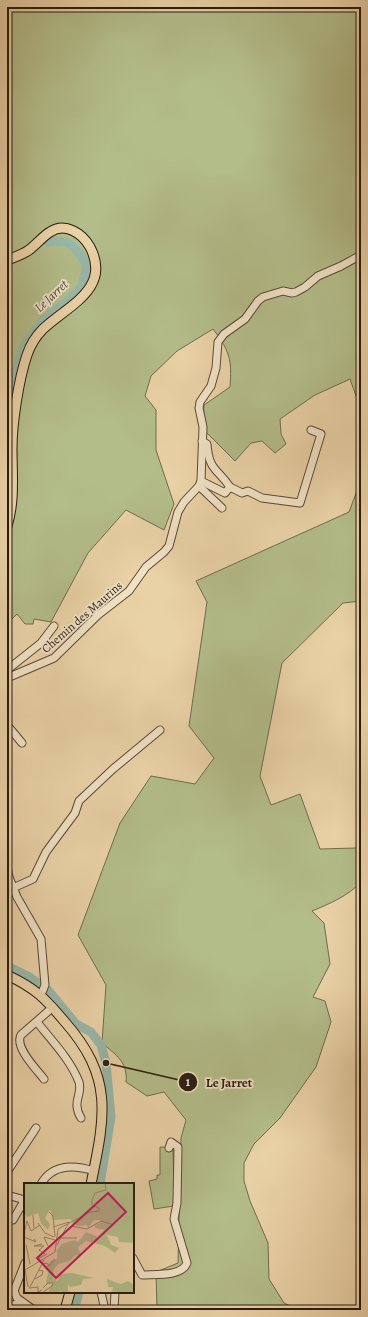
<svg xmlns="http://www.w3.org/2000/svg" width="368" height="1317" font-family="Alegreya,serif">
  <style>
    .green { fill: #b3bd8a; stroke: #6e6c4e }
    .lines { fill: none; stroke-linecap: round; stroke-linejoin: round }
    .river { stroke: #98b8a9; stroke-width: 9 }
    .minor-casing { stroke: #584937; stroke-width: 9 }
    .major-casing { stroke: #281b12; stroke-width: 11 }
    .minor { stroke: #f1e2c6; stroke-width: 7 }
    .major { stroke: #ead2a7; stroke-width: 9 }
    .labels { text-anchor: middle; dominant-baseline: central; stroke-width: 3.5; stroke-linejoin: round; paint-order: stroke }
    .street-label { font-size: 12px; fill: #281b12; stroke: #f1e2c6 }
    .water-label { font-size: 13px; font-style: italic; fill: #4a4a3f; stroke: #f1e2c6 }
    .inset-road { fill: none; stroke: #9c896b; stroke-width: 1 }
    .view { fill: #c2185b; fill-opacity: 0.15; stroke: #c2185b; stroke-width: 2 }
    .inset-edge { fill: none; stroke: #281b12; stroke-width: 2 }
    .leader { fill: none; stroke: #281b12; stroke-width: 1.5 }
    .callout-dot { fill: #281b12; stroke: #f1e2c6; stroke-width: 1.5 }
    .mark-label { font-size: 12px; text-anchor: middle; font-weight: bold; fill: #fff }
    .callout-label { font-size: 13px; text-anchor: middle; font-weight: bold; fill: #281b12; stroke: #f1e2c6; stroke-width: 3.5; stroke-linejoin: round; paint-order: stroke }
  </style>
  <rect width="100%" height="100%" fill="#ead2a7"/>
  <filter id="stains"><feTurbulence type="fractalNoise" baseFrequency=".005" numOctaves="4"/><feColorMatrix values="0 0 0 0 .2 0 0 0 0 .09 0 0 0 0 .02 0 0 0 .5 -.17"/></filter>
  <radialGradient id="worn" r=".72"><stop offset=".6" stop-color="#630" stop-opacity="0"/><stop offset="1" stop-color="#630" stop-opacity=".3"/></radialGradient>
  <g class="green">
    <path d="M7 7H361V410L350 379 315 395 280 419 281 434 286 444 275 453 262 441 251 443 235 461 203 429 204 405 230 387C232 360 230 351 213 329L177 351 151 376 145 396 156 410V450L174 504 164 530 126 510 88 553 51 622 34 619 33 624H25L17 614 7 624Z"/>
    <path d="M361 480V601L343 603 282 663 260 776 271 805 300 794 320 849 356 848 361 846V882C348 896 329 904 312 911L324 923 330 964 313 997 325 1001 331 1022 316 1067 280 1118 254 1144 244 1163V1181L250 1201 268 1243 269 1279 284 1303 298 1310H157L156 1272 178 1263 181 1138 186 1120 164 1092 147 1096 126 1082C128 1062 116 1055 102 1043L106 985 78 935 120 823 151 776 195 784 214 758 189 726 207 602 196 581 349 512Z"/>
    <path d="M160 1147 173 1148C173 1168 175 1186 174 1206L154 1209 149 1181 157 1179V1175H160Z"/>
  </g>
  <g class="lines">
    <g class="river">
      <path d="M7 416 18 363 24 346 43 320 70 299 81 288 86 271V263C75 245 68 238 47 242"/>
      <path d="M7 966 28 976 48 990 76 1024 91 1032 101 1045 106 1063 111 1117 100 1184"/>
      <path d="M74 1310 79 1292"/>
    </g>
    <g class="minor-casing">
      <g id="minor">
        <path d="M201 481 225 493 230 487C217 468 209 471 207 444L202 441"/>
        <path d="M199 486 222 508"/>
        <path d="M230 487 242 493 248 491 262 498 300 503 321 434 311 430"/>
        <path d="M7 670 41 643 54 626"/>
        <path d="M7 678 54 658 98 615 129 591 146 567 164 552 169 546 178 512 184 502 199 486 201 481 203 427 199 408 200 402 211 386 216 368 218 342 224 334 245 319 258 301 263 297 283 291 292 293 296 292 305 287 318 276 341 266 361 255"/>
        <path d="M7 725 22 743"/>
        <path d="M7 867 9 877 17 897 41 939 45 985 41 995"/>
        <path d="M13 888 33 879 46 852 75 813 79 801 113 769 160 730"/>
        <path d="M37 1022C52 1041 70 1059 79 1082 83 1095 71 1101 81 1118"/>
        <path d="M44 1079C37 1070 14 1047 21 1035L53 1007"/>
        <path d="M7 1172 36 1128"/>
        <path d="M41 1184C53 1163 75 1165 94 1171"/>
        <path d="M7 1195 25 1200"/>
        <path d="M7 1218 13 1220 24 1201"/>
        <path d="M133 1258 142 1275C154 1274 182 1277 187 1263L174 1219 177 1203 178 1147 171 1142 169 1148"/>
        <path d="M25 1263 14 1291 17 1298 34 1310"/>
        <path d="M101 1292 105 1310"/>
        <path d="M7 1307 22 1302"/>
        <path d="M114 1310 115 1292"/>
      </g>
    </g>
    <g class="major-casing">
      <g id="major">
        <path d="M7 260C15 257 22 255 29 250 36 245 42 237 50 232 65 222 82 233 90 247 112 289 67 306 43 329 36 336 30 346 27 355 19 378 12 423 12 448 12 474 15 501 7 526"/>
        <path d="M7 975C35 988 45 998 65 1022 114 1078 105 1116 91 1184"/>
        <path d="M65 1310 70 1292"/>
      </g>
    </g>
    <use href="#minor" class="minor"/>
    <use href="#major" class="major"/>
  </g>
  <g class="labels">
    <g class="street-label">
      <text transform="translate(82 617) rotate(-41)">Chemin des Maurins</text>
    </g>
    <g class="water-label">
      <text transform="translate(51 296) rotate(-43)">Le Jarret</text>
    </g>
  </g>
  <g transform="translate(24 1183)">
    <rect width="110" height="110" fill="#ead2a7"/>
    <path d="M0 0H110V60L95 59 94 54 83 52 87 62 95 65 91 70 81 63 62 58 54 64 57 73 51 72 46 78 34 81 29 88V95L33 98 37 91 48 90 70 95 59 96 57 102 46 104 44 101V108L48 110H38L37 107 35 110H26L25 107 29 100 22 101 24 89 20 85 28 77 33 76V67L38 61 50 57 54 59 62 49 74 54 81 47 71 45V42L76 40 77 37H70L64 45 63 42 53 43 51 40H48L47 36 29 37 26 26 21 35 26 41 24 47 17 40 14 30 3 34 0 30ZM83 96 97 101 104 98 110 102V110H88L89 104H84Z" fill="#b3bd8a"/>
    <path class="inset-road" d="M25 29 29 33 31 54M9 32 10 45M14 40 21 50 30 54M47 43 63 46 77 38 90 42M29 44 45 39M0 50 3 38 7 48 16 42M0 54 12 59 10 56M37 55H53M18 61 10 63H20L15 67 21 71M2 62 6 81M33 62 45 39M24 63 20 54 31 57M15 79V75L23 71M19 81 23 80 25 83 31 76M11 96 18 92 19 88 15 87M4 104 1 87 31 69 34 46 66 29 75 28V25L68 22V17L71 10 82 7 81 0M6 104 20 77M5 105 14 104V109L18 107M19 105 24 100H29L28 103M18 110 28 103"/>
    <path class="view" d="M84 10 102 29 32 95 13 75Z"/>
    <rect width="110" height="110" class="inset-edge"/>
  </g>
  <path class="leader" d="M106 1063L188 1082"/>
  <g class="callout-dot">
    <circle cx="106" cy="1063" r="4"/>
    <circle cx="188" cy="1082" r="10"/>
  </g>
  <g class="mark-label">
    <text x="188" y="1086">1</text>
  </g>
  <g class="callout-label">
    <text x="229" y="1087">Le Jarret</text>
  </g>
  <rect width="368" height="1317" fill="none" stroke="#ead2a7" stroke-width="24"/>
  <rect x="8" y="8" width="352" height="1301" fill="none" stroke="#281b12" stroke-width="2"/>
  <rect x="12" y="12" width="344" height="1293" fill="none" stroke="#281b12"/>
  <rect width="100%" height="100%" filter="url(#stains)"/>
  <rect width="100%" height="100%" fill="url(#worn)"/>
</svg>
